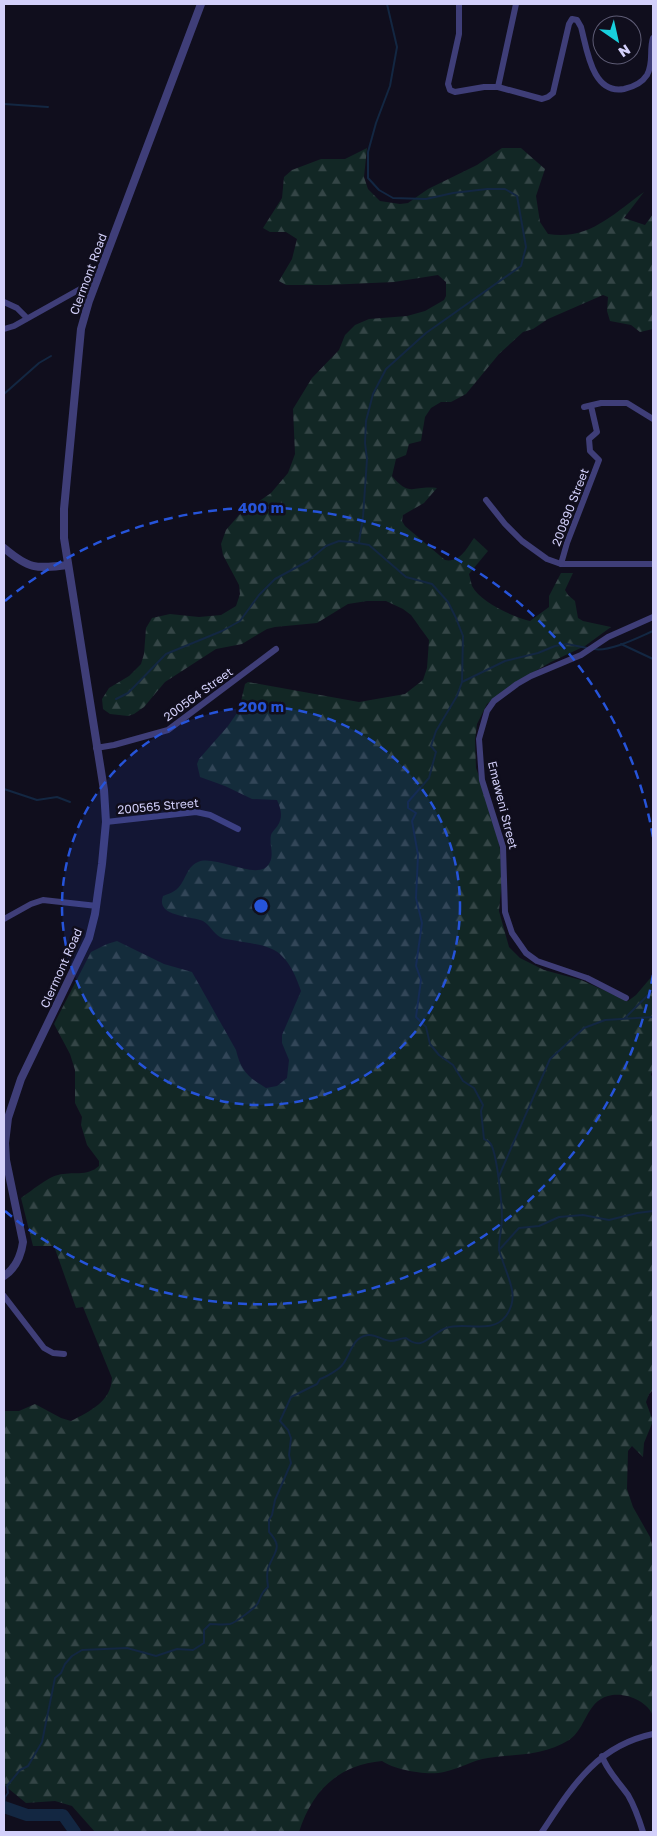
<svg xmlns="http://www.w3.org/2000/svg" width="657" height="1836" font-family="'Golos Text',sans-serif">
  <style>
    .forest { fill: url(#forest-firs) }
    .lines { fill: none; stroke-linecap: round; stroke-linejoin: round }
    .stream { stroke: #132742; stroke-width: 2 }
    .river { stroke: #132742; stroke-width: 12 }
    .minor { stroke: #3f3e78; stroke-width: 6 }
    .tertiary { stroke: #3f3e78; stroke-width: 8 }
    .ring { fill: none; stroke: #2654da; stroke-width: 2.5; stroke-dasharray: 9 6 }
    .labels { text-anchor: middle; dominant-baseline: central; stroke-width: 5; stroke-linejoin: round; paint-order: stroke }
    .street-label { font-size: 12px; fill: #d3d0fa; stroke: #100e1d }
    .centre { fill: #2654da; stroke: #100e1d; stroke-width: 2.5 }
    .ring-label { font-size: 15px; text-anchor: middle; font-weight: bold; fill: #2654da; stroke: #100e1d; stroke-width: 5; stroke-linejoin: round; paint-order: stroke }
  </style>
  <defs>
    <pattern id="forest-firs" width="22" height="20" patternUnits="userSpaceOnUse" patternTransform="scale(1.25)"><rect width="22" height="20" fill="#122725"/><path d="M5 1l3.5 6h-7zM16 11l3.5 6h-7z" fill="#344546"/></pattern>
  </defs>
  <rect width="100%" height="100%" fill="#100e1d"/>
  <path class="forest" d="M367 148 364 177 368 189 380 201 400 204 408 203 428 189 477 165 502 148H521L545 169 536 196 540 222 548 234C589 241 614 213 644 192L624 218 645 225 653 214V329L640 332 631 325 610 321 607 311 608 297 603 295 548 319 533 329 523 332 499 354 466 394 451 402H441L431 408 425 417 421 441 409 444 406 455 396 459 392 476C410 498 413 485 437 488L424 503 403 515 402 521 405 526 445 560C460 563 467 548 474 538L488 551 469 574C470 578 471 582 472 586 480 602 513 617 530 621L549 607V596L561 573H573L565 590 568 595 575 601 578 618 583 621 611 627 585 646 551 662 513 684 487 704 477 724 475 740 476 768 493 815 500 849 502 879 499 911 509 947 520 958 544 970 581 980 628 1001 636 995 653 975V1071L651 1074 653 1079V1390L649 1394 646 1402 653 1421 644 1443 643 1457 632 1446 628 1451 627 1489 633 1507 650 1537 653 1548V1716C648 1701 624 1691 608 1696 586 1702 586 1729 569 1740 544 1756 515 1754 488 1758 473 1760 459 1769 444 1772 428 1776 395 1770 382 1761 338 1765 312 1791 299 1832H95L72 1806 55 1801 26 1803 4 1785V1411H19L35 1404 61 1418 71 1421C90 1411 111 1402 112 1378L83 1307 76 1308 54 1246H33L21 1198C30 1192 48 1177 58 1175 72 1171 87 1177 99 1166V1161L87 1145 81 1125 82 1117 75 1103V1070L70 1054 54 1024 91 952 107 944 117 941 164 964 192 972 236 1050C241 1071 248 1077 266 1088L277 1086 287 1078 289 1060 282 1043V1035L301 991C296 977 291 964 280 954 268 944 246 943 232 940 228 939 223 939 220 937 214 934 210 925 203 921 192 916 155 917 163 896 168 894 174 892 177 889 186 881 186 867 198 862 216 854 261 884 270 862 274 854 269 843 271 835 272 832 276 828 278 825 283 817 281 809 277 800L252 799 225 786 200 777 197 764 199 759 228 726 239 710 245 684 248 682 359 702 405 694 423 680 427 668 429 640 411 615 403 609 386 601H367L348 604 317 623 275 627 267 629 242 644 216 649 165 682 144 707 134 714 128 716 110 714 103 709 102 699 109 688 129 676 141 664 144 654 146 628 152 618 170 614 199 617 221 615 236 606 240 594 239 585 223 555 221 544 226 530 239 515 271 493 288 473 295 454 293 409 312 378 339 350 345 335 355 325 369 319 407 316 425 311 444 300 446 296V282L438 275 394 282 327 285H286L279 281 292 259 297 239 286 232H270L263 228 282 198 284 177 292 170 321 159H345Z"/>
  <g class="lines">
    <g class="stream">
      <path d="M4 104 48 107"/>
      <path d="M4 394 39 363 51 356"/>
      <path d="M359 542 363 517 367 459 365 443 366 421 373 394 386 369 426 333 521 266 526 247 517 196 505 189H487L453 193 426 199 393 198 379 190 368 178V152L376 123 390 86 397 47 387 4"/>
      <path d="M621 644 653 659"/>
      <path d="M594 649C610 652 639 637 653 631"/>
      <path d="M462 682 505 661 538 653 555 646 567 644 587 648"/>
      <path d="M4 789 37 800 57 797 70 802"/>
      <path d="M625 1018 653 990"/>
      <path d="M499 1176 550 1059 584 1028 605 1020 653 1017"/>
      <path d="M499 1250 519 1228 539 1226 559 1217 583 1215 609 1220 637 1213 653 1211"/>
      <path d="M4 1807 5 1797 8 1793 7 1786 20 1770 28 1766 42 1742 55 1678 61 1673 65 1664 72 1656 82 1650 127 1648 156 1656 177 1649 193 1650 204 1643V1630L210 1624C216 1624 223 1625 230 1624 235 1623 255 1608 258 1603 262 1595 260 1594 268 1587 267 1580 266 1572 269 1566 275 1551 283 1547 269 1532V1520L272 1515 275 1500 291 1463 289 1455 291 1438 288 1430 280 1421 291 1397 317 1384 320 1379C326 1377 340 1369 343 1364 351 1354 352 1337 368 1335 376 1334 383 1341 391 1341 397 1341 400 1338 406 1338 423 1352 430 1334 446 1328 464 1321 492 1335 506 1316 519 1298 510 1282 503 1262 502 1258 499 1253 499 1248 499 1238 502 1228 502 1218 502 1205 497 1151 490 1143 489 1141 486 1140 484 1139L481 1111 483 1105 474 1088 463 1081 453 1065 439 1055 430 1044 426 1027 416 1017 421 980 416 966 422 923 416 898 418 855 412 821 416 813 408 808V802L429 778 436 752 431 746 436 731 457 696 462 682 463 636 456 618 448 602 432 584 406 577 369 545 352 542 339 541 326 546 308 561 275 579 259 595 240 621 222 631 166 654 128 693 116 699"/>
    </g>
    <path class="river" d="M4 1807 27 1815H63L75 1832"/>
    <g class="minor">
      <path d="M459 4V34L448 84 450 90 455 92 484 87H498L542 99 548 97 553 93 569 24 572 19 577 20 581 27C587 49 592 95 624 89 633 87 642 83 647 75 654 63 649 50 653 38"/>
      <path d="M498 87 516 4"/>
      <path d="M4 302 17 308 27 318"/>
      <path d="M4 329 14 326 98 279"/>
      <path d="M584 407 601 403H627L653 419"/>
      <path d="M486 500 505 524 522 541 547 559 561 564H653"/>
      <path d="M561 564 567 543 599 460 590 451 589 439 597 432 591 406"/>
      <path d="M96 748 114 745 168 730 276 649"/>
      <path d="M106 822 196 812 210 815 238 829"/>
      <path d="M4 919 31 904 43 900 97 906"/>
      <path d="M626 998 587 978 537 961 526 953 512 933 505 912 503 847 482 780 479 739 487 711 494 701 517 684 531 676 581 655 608 637 653 617"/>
      <path d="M4 1296 44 1348 53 1353 64 1354"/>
      <path d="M602 1756C607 1771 619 1782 628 1795 635 1807 639 1819 643 1832"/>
      <path d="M542 1832C572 1787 596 1746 653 1734"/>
    </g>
    <g class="tertiary">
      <path d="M4 548C29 569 35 569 68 565"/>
      <path d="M4 1276C16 1268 21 1256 23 1242L6 1160 5 1143 8 1118 21 1079 89 938 95 914 102 864 106 822 104 790 64 538V509L81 329 89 301 201 4"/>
    </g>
  </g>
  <circle cx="261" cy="906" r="199" fill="#2654da" fill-opacity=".12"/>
  <g class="ring">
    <circle cx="261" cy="906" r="199"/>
    <path d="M653 975A398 398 0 0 1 5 1211M5 601A398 398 0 0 1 653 837"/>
  </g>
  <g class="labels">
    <g class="street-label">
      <text transform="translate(88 274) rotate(-70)">Clermont Road</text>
      <text transform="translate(570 507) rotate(-69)">200890 Street</text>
      <text transform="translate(198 694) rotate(-36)">200564 Street</text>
      <text transform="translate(503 805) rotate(76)">Emaweni Street</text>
      <text transform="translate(158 806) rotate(-5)">200565 Street</text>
      <text transform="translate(61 968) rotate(-66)">Clermont Road</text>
    </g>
  </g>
  <circle cx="261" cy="906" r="8" class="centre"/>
  <g class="ring-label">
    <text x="261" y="513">400 m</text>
    <text x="261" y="712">200 m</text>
  </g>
  <rect width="657" height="1836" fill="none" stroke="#d3d0fa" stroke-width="10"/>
  <g transform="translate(617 40) rotate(146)"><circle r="24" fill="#100e1d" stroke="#5e5c75"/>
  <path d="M0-4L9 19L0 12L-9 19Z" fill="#18d0de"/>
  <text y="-8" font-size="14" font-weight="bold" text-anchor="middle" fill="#d3d0fa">N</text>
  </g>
</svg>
